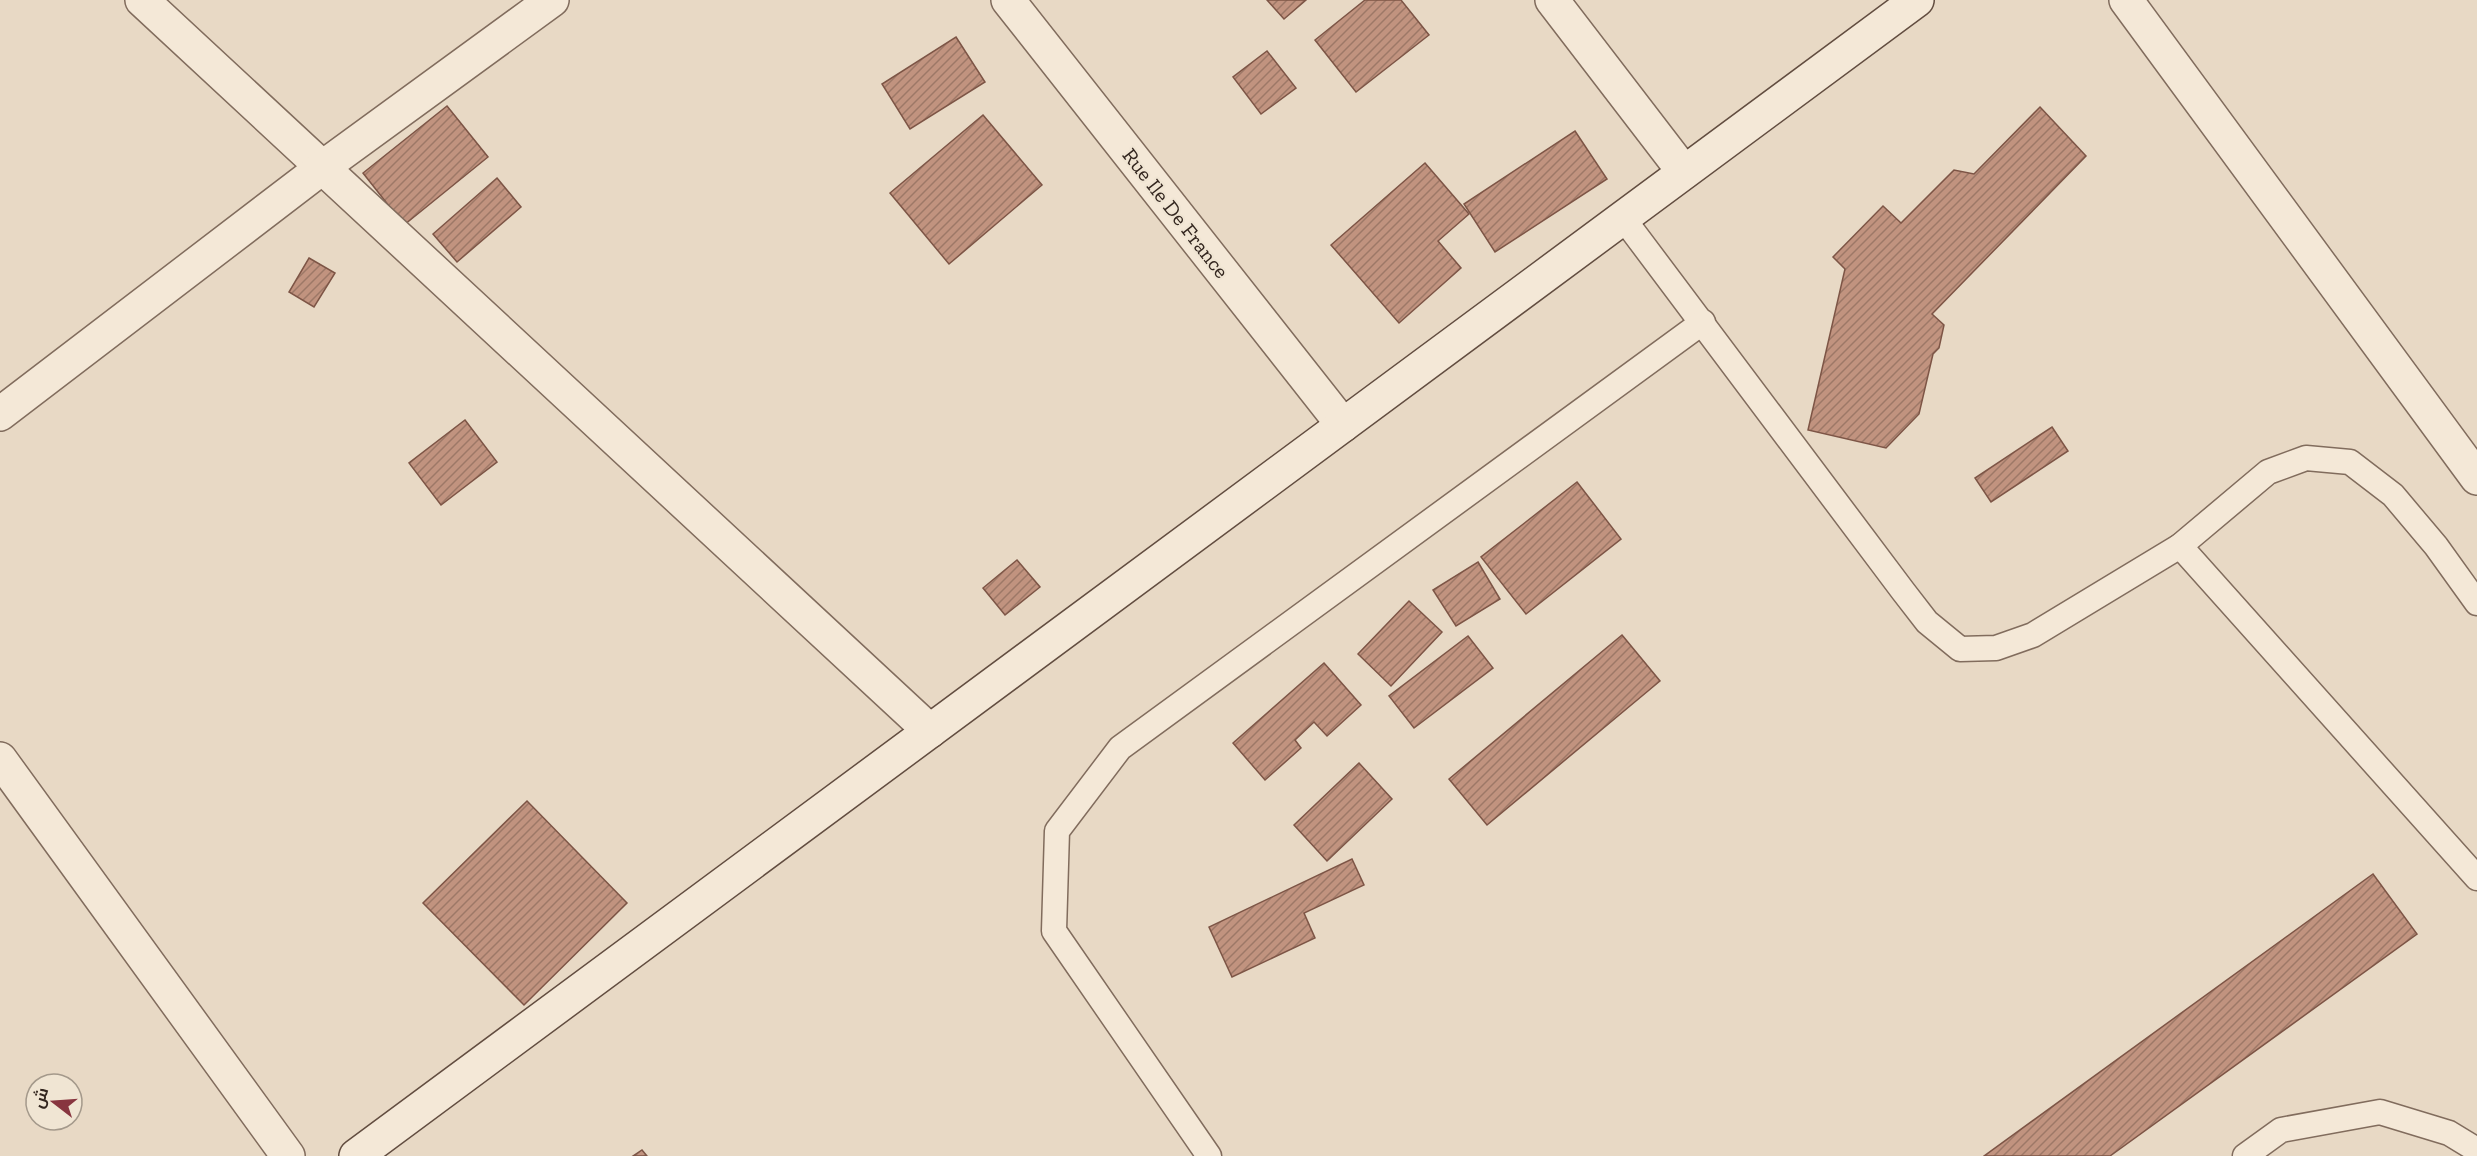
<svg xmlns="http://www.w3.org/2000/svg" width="2477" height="1156" font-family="'Zilla Slab',Cairo,serif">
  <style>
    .building { fill: url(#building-hatch); stroke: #7d5546; stroke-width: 1.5 }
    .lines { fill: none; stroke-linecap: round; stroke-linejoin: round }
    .lane-casing { stroke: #816c5d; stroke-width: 27 }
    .street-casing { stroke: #816c5d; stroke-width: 36 }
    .secondary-casing { stroke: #624d40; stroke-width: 36 }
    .lane { stroke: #f4e8d7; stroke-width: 24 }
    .street { stroke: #f4e8d7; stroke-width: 33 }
    .secondary { stroke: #f4e8d7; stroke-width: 33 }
    .labels { text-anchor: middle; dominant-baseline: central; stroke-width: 4.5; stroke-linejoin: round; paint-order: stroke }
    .street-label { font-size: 21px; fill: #33261f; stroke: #f0e5d3 }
  </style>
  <defs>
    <pattern id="building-hatch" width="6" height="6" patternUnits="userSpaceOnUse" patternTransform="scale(1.5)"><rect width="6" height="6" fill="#c1937f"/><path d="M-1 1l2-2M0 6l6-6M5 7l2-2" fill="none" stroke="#9d7867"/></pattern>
  </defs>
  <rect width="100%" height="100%" fill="#e8d9c5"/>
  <g class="building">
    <path d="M1267 0H1306L1284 19Z"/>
    <path d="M1365 0H1401L1429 35 1356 92 1315 40Z"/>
    <path d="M956 37 985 82 910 129 882 84Z"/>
    <path d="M1267 51 1296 88 1261 114 1233 77Z"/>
    <path d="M447 106 488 157 404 225 363 173Z"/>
    <path d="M2040 107 2086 156 1932 314 1944 325 1939 348 1933 354 1919 414 1886 448 1808 430 1845 269 1833 257 1883 206 1901 223 1954 170 1974 174Z"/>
    <path d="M983 115 1042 185 949 264 890 193Z"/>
    <path d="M1575 131 1607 179 1495 252 1464 204Z"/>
    <path d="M1425 163 1469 214 1438 241 1461 268 1399 323 1331 245Z"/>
    <path d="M497 178 521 207 457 262 433 234Z"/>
    <path d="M309 258 335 273 314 307 289 292Z"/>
    <path d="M465 420 497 462 441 505 409 463Z"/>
    <path d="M2052 427 2068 451 1991 502 1975 478Z"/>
    <path d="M1577 482 1621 539 1526 614 1481 557Z"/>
    <path d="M1017 560 1040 587 1005 615 983 588Z"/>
    <path d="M1478 562 1500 599 1456 626 1433 590Z"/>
    <path d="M1409 601 1442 632 1391 686 1358 654Z"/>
    <path d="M1622 635 1660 681 1487 825 1449 779Z"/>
    <path d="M1468 636 1493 668 1414 728 1389 696Z"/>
    <path d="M1324 663 1361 705 1327 736 1314 722 1295 740 1301 748 1265 780 1233 743Z"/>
    <path d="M1359 763 1392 799 1327 861 1294 825Z"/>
    <path d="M527 801 627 903 524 1005 423 903Z"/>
    <path d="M1352 859 1364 885 1304 913 1315 938 1232 977 1209 927Z"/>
    <path d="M2373 874 2417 934 2110 1156H1984Z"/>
    <path d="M642 1150 647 1156H633Z"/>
  </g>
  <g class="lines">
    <g class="lane-casing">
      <g id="lane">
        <path d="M1623 218 1903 591 1927 622 1960 649 1996 648 2033 635 2180 546 2268 472 2306 458 2350 462 2393 495 2436 546 2477 603"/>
        <path d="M2180 546 2477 878"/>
        <path d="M1209 1156 1054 931 1057 831 1120 748 1703 322"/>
        <path d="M2245 1156 2281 1130 2380 1112 2449 1133 2477 1150"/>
      </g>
    </g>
    <g class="street-casing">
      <g id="street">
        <path d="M142 0 930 731"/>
        <path d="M1008 0 1343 425"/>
        <path d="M1552 0 1684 172"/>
        <path d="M2126 0 2477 478"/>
        <path d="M0 414 323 167 552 0"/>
        <path d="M0 759 288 1156"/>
      </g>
    </g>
    <g class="secondary-casing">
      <path id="secondary" d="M356 1156 1917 0"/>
    </g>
    <use href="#lane" class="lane"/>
    <use href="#street" class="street"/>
    <use href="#secondary" class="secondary"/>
  </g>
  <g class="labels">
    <g class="street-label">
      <text transform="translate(1176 213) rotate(52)">Rue Ile De France</text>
    </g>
  </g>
  <g transform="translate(54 1102) rotate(287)"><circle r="28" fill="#f0e5d3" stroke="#a4998b" stroke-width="1.5"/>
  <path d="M0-4.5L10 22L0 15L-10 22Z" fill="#88353f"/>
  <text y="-9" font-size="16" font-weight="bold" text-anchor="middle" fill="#33261f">ش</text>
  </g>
</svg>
